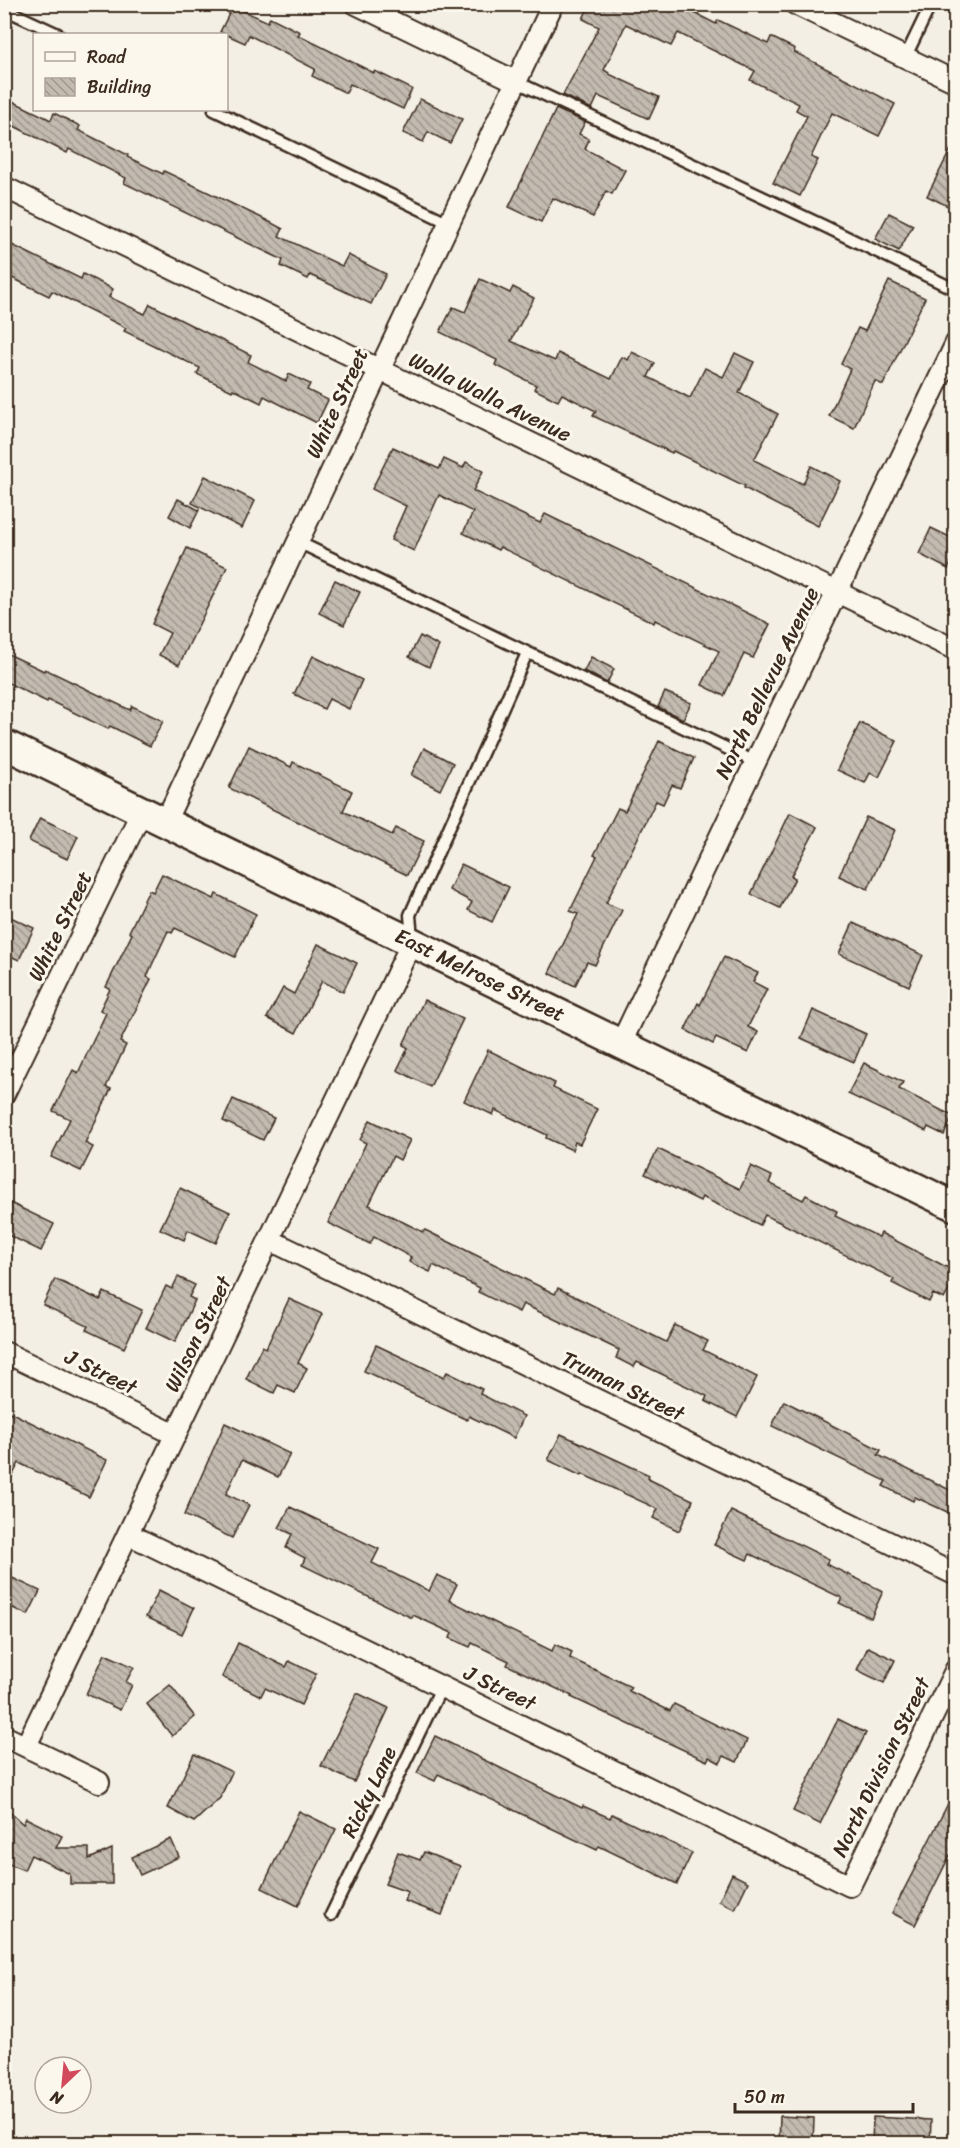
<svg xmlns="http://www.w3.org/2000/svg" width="960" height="2148" font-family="Sriracha,sans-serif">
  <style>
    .building { fill: url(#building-back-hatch); stroke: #3b2a1e; stroke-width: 1.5 }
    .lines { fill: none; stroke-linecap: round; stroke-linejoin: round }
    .service-casing { stroke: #3b2a1e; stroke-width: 15 }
    .minor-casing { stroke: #3b2a1e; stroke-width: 24 }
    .secondary-casing { stroke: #3b2a1e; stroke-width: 33 }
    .service { stroke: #fbf7ec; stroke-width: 10 }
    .minor { stroke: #fbf7ec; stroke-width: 20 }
    .secondary { stroke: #fbf7ec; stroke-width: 28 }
    .labels { text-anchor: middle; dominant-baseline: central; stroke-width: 6; stroke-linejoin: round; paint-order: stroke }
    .street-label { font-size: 21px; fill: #3b2a1e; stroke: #fbf7ec }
  </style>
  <defs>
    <pattern id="building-back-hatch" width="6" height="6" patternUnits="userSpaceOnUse" patternTransform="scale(1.5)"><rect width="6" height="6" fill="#c3bbb0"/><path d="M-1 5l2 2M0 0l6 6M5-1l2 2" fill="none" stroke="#a0988f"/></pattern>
  </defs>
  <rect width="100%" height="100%" fill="#f3efe4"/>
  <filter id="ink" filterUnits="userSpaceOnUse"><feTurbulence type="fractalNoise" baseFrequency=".0167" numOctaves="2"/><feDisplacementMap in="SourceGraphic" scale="12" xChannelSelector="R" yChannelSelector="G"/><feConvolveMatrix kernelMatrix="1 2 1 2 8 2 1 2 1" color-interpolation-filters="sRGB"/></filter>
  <g filter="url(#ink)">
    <g class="building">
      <path d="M586 4H677L716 24 718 20 768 44 771 37 795 49 794 52 895 104 879 136 832 113 811 157 818 160 800 196 773 183 807 116 796 110 799 104 750 80 755 71 678 33 671 46 626 24 604 70 609 73V74L659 97 649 119 598 96 592 109 563 95 599 27 583 19 589 6Z"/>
      <path d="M233 6 268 22 270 17 300 32 298 35 374 73 375 71 412 89 403 109 350 84 346 93 312 76 315 69 249 35 245 43 220 32Z"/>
      <path d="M4 97 51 120 54 113 80 126 78 130 128 155 127 157 163 174 164 171 266 220 283 229 279 236 342 266 348 255 386 274 371 304 321 280 310 275 308 279 281 266 283 260 124 183 126 178 69 149 67 153 4 121Z"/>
      <path d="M420 99 462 119 450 143 428 132 423 142 403 133Z"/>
      <path d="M556 109 585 122 579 134 589 139 585 149 625 170 612 194 606 191 593 217 553 198 541 222 509 207Z"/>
      <path d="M956 139V210L927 196Z"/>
      <path d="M889 213 913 225 899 251 875 239Z"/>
      <path d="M4 241 81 279 83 274 113 289 109 297 145 314 150 304 177 318 251 355 248 362 286 381 289 374 310 384 307 390 328 400 317 423 264 396 261 403 233 389 232 391 197 374 200 368 124 331 126 328 52 291 49 296 4 274Z"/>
      <path d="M480 279 510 293 513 287 534 298 511 341 555 361 558 353 611 379 622 357 628 360 632 352 655 363 648 377 690 398 705 368 723 377 735 353 754 362 739 393 778 414 754 460 803 484 811 466 840 481 818 526 744 488 745 486 673 451 672 453 593 416 596 411 562 394 558 401 534 389 536 385 495 365 497 360 440 332 453 307 465 312Z"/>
      <path d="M889 281 925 298 883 385 875 381 854 428 829 416 850 369 841 364 858 328 865 331Z"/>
      <path d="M393 447 439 469 444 459 463 468 466 462 483 471 473 491 540 523 545 514 770 624 753 658 744 654 724 696 702 685 719 651 655 620 654 623 500 547 498 550 463 533 473 512 439 495 414 551 391 540 406 506 372 489Z"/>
      <path d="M205 476 255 501 242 528 192 503Z"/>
      <path d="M178 499 199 510 190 528 169 516Z"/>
      <path d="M931 528 956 540V554L948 569 919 554Z"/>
      <path d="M187 548 227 567 179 665 159 655 170 633 152 624Z"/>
      <path d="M335 580 360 592 344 625 319 613Z"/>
      <path d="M420 636 439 646 429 667 409 657Z"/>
      <path d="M4 652 44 671 45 669 130 710 132 706 163 721 150 746 110 726 108 729 48 700 47 702 4 681Z"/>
      <path d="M313 656 362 680 349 709 329 699 324 709 294 694Z"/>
      <path d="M591 657 614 669 607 683 584 671Z"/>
      <path d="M665 692 691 703 683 719 658 707Z"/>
      <path d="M860 723 897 741 879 777 870 773 865 783 837 770Z"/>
      <path d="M659 741 694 758 680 788 672 785 663 804 656 801 606 903 622 910 595 965 587 962 575 986 549 973 578 914 570 911 597 856 594 855 618 808 625 811Z"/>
      <path d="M249 746 291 767 293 762 352 791 343 811 392 835 396 828 424 841 407 875 229 788Z"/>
      <path d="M424 748 453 763 440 790 411 775Z"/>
      <path d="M790 813 817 827 791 876 795 878 780 908 751 894Z"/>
      <path d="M866 817 895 830 868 889 839 876Z"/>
      <path d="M40 818 78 836 67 859 29 841Z"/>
      <path d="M461 864 509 887 492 922 468 910 472 902 449 890Z"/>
      <path d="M162 874 214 899 216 894 256 914 235 957 175 928 172 933 168 931 152 965 147 977 151 979 120 1042 126 1045 106 1087 111 1089 85 1143 93 1147 81 1171 51 1157 70 1119 53 1111 73 1070 78 1073 106 1013 100 1010 110 989 106 987 132 934 129 932 149 890 153 892Z"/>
      <path d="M4 914 34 928 19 960 4 953Z"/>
      <path d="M853 923 923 955 909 986 839 954Z"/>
      <path d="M318 944 357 963 343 992 322 981 296 1033 267 1018 283 988 294 994Z"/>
      <path d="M724 957 758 973 753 982 767 989 748 1027 758 1032 748 1053 716 1038 713 1044 685 1030 698 1003 700 1005Z"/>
      <path d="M424 1000 463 1019 430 1087 397 1070 408 1048 403 1045Z"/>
      <path d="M813 1010 866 1034 854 1062 801 1038Z"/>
      <path d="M488 1050 555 1083 553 1088 597 1109 580 1144 575 1142 572 1150 546 1138 547 1135 495 1110 493 1115 464 1101Z"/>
      <path d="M864 1063 903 1082 899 1089 953 1116 944 1135 928 1127 926 1131 848 1094Z"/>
      <path d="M233 1099 274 1118 263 1140 223 1121Z"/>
      <path d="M370 1120 410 1140 400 1160 393 1156 369 1205 423 1232 425 1230 555 1294 558 1288 666 1342 675 1325 708 1341 703 1350 757 1377 737 1417 705 1401 707 1396 637 1362 634 1367 616 1358 619 1350 523 1304 519 1312 478 1292 480 1288 433 1265 430 1272 409 1262 411 1257 374 1237 370 1244 328 1223 366 1143 360 1140Z"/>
      <path d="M658 1149 740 1189 751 1166 772 1176 769 1183 803 1200 806 1195 837 1211 835 1216 879 1237 881 1233 956 1272V1277L944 1299 933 1294 929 1302 892 1283 894 1279 765 1215 760 1225 702 1197 700 1201 645 1174Z"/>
      <path d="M180 1188 230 1212 216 1243 188 1230 184 1240 160 1229Z"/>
      <path d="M4 1200 54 1224 41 1251 4 1233Z"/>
      <path d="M178 1277 195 1285 189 1297 195 1300 175 1342 146 1328 166 1286 172 1289Z"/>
      <path d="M55 1279 100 1300 104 1292 142 1310 124 1348 86 1330 88 1326 43 1305Z"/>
      <path d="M289 1299 322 1314 298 1363 307 1368 295 1393 278 1385 274 1393 246 1379 262 1346 266 1348Z"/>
      <path d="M376 1345 444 1377 447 1372 482 1389 480 1394 524 1416 514 1438 469 1416 467 1420 364 1371Z"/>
      <path d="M784 1401 881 1450 878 1455 956 1493V1516L915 1497 913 1501 883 1486 886 1481 772 1426Z"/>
      <path d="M10 1412 107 1460 89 1497 19 1463 4 1492V1423Z"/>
      <path d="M225 1423 290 1454 278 1477 242 1460 226 1494 249 1505 232 1538 184 1515Z"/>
      <path d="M561 1434 649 1475 648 1479 693 1500 679 1531 653 1518 658 1509 582 1474 581 1476 548 1460Z"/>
      <path d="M290 1507 379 1549 372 1563 429 1591 437 1575 457 1584 449 1600 552 1651 555 1644 572 1652 570 1658 631 1687 629 1691 670 1711 674 1704 747 1740 737 1762 724 1756 720 1763 709 1757 707 1761 571 1697 572 1696 507 1665 509 1661 472 1643 470 1647 450 1638 452 1633 413 1615 412 1618 302 1565 305 1558 286 1548 292 1534 279 1528Z"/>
      <path d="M731 1511 829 1559 826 1564 883 1591 871 1618 839 1603 842 1598 750 1554 747 1560 714 1545Z"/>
      <path d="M4 1574 40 1591 28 1615 4 1604Z"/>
      <path d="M159 1590 194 1608 182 1634 146 1617Z"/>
      <path d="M238 1643 286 1667 289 1661 316 1674 301 1705 265 1688 261 1696 222 1677Z"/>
      <path d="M868 1647 895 1660 884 1683 857 1670Z"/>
      <path d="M105 1654 134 1667 126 1682 132 1685 120 1710 86 1694Z"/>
      <path d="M170 1685 195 1717 172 1736 147 1704Z"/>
      <path d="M357 1693 389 1708 354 1782 321 1766Z"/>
      <path d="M838 1719 866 1733 820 1824 793 1811Z"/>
      <path d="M435 1736 582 1808 583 1806 610 1818 612 1814 692 1853 677 1884 599 1846 597 1850 438 1774 435 1781 417 1773Z"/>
      <path d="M194 1754 232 1772 220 1798 194 1822 168 1808Z"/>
      <path d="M956 1788V1858L950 1855 915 1925 892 1913Z"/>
      <path d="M4 1807 23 1824 26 1818 62 1836 56 1848H89V1859L112 1849V1884H70V1874L31 1855 24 1870 4 1862Z"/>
      <path d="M299 1811 336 1829 298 1906 262 1888Z"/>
      <path d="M171 1839 179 1857 140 1875 132 1857Z"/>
      <path d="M398 1852 420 1860 424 1852 460 1866 442 1915 405 1901 408 1892 385 1884Z"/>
      <path d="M732 1874 748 1882 735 1909 719 1901Z"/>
      <path d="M780 2116 814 2118 813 2144H779Z"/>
      <path d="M873 2117 931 2120 930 2144H872Z"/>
    </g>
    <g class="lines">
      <g class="service-casing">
        <g id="service">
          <path d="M4 9 58 34"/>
          <path d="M905 58 931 4"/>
          <path d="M517 82 824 226 956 290"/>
          <path d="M214 110 449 223"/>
          <path d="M298 542 755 762"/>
          <path d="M412 939 410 915 527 653"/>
          <path d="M331 1915 442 1686"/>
        </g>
      </g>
      <g class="minor-casing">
        <g id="minor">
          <path d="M356 4 517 82"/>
          <path d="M795 4 956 82"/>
          <path d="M4 187 956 650"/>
          <path d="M165 822 553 4"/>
          <path d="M621 1043 956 343"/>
          <path d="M4 1094 142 811"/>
          <path d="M270 1240 956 1575"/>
          <path d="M4 1352 176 1435"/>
          <path d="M128 1534 850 1886 956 1669"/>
          <path d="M4 1736 99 1782"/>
          <path d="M26 1746 412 942"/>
        </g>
      </g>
      <g class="secondary-casing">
        <path id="secondary" d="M4 744 956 1207"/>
      </g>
      <use href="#service" class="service"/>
      <use href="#minor" class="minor"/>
      <use href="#secondary" class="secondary"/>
    </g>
  </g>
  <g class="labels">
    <g class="street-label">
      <text transform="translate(490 397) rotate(26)">Walla Walla Avenue</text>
      <text transform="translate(337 403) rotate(-65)">White Street</text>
      <text transform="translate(767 683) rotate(-64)">North Bellevue Avenue</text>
      <text transform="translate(60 926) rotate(-64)">White Street</text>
      <text transform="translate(480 975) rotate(26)">East Melrose Street</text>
      <text transform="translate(198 1334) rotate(-64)">Wilson Street</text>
      <text transform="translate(101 1372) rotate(26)">J Street</text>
      <text transform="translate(623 1386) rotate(26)">Truman Street</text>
      <text transform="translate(500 1688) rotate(26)">J Street</text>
      <text transform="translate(881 1767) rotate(-64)">North Division Street</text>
      <text transform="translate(369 1792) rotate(-64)">Ricky Lane</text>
    </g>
  </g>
  <rect width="960" height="2148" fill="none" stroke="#fbf7ec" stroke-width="24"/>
  <rect x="12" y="12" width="936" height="2124" fill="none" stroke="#3b2a1e" stroke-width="2" filter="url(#ink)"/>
  <rect x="33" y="33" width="195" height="78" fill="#fbf7ec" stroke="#aea59a" stroke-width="1.5"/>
  <rect x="45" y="52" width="30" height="9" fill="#fbf7ec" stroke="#aea59a" stroke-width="1.5"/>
  <text x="87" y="63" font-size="18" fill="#3b2a1e">Road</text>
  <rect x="45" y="78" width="30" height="18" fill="url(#building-back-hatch)" stroke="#aea59a" stroke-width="1.5"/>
  <text x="87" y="93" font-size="18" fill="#3b2a1e">Building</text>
  <g transform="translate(63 2085) rotate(206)"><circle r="28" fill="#fbf7ec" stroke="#aea59a" stroke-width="1.5"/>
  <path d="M0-4.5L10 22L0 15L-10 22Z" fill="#d1495b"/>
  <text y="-9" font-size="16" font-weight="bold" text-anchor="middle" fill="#3b2a1e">N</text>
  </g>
  <path d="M735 2103v9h178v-9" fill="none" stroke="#3b2a1e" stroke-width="3"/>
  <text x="744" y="2103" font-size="18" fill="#3b2a1e" stroke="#fbf7ec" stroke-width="4.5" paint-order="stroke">50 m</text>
</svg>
